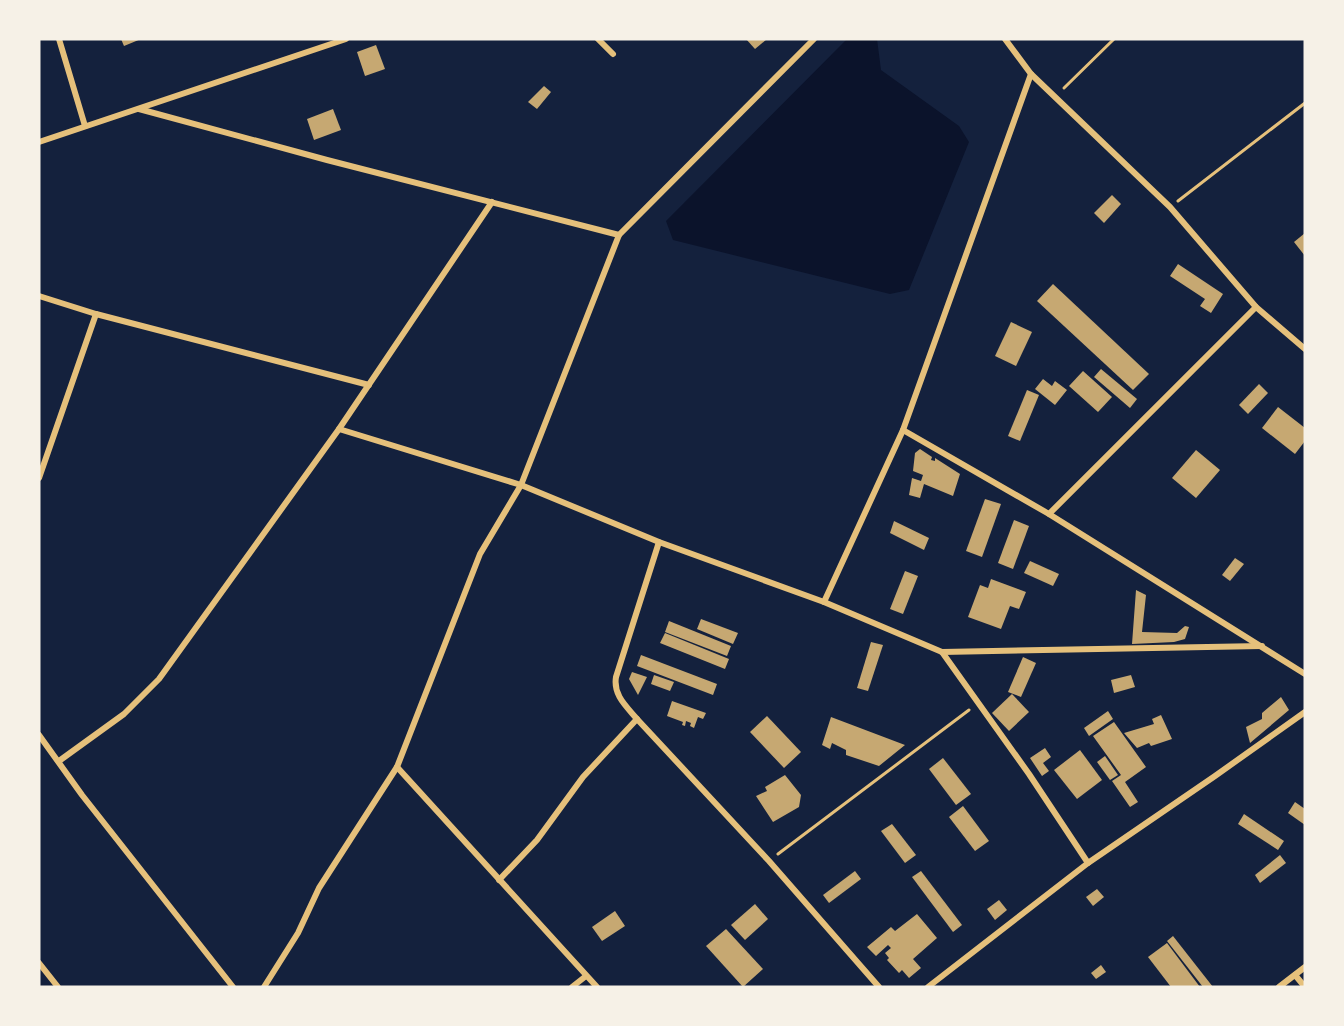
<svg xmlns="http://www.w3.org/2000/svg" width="1344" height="1026" font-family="'IBM Plex Sans',sans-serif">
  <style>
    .water { fill: #0b132b }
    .building { fill: #c6a872 }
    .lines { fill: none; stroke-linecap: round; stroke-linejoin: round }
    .path { stroke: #e5c07b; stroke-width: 3 }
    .minor { stroke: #e5c07b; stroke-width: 6 }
  </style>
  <rect width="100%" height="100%" fill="#14213d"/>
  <path class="water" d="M847 39H877L881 70 959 126 969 142 909 290 890 294 673 240 666 221Z"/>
  <g class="building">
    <path d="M121 39H141L124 46Z"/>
    <path d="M746 39H767L755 49Z"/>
    <path d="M376 45 385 69 365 76 357 52Z"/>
    <path d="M544 86 551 92 537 109 528 102Z"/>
    <path d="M333 109 341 130 314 140 307 119Z"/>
    <path d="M1112 195 1121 204 1104 223 1094 213Z"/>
    <path d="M1305 233V256L1294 242Z"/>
    <path d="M1178 264 1223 294 1211 313 1200 306 1205 299 1170 276Z"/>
    <path d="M1053 284 1149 374 1133 390 1037 301Z"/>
    <path d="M1011 322 1032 332 1016 366 995 356Z"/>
    <path d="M1101 369 1137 399 1130 408 1094 377Z"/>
    <path d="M1083 371 1112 397 1098 412 1069 386Z"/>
    <path d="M1043 379 1052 386 1055 381 1067 390 1055 405 1035 389Z"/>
    <path d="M1259 384 1268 393 1248 414 1239 405Z"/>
    <path d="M1027 390 1039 395 1020 441 1008 436Z"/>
    <path d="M1278 407 1305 428V441L1295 454 1262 428Z"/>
    <path d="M920 449 932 457 931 460 935 461V458L960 474 953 496 924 484 920 498 909 495 912 478 921 481 923 475 913 471 915 453Z"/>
    <path d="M1196 450 1220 470 1196 498 1172 478Z"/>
    <path d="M985 499 1001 504 982 557 966 551Z"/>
    <path d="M1014 520 1029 526 1013 569 998 563Z"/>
    <path d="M894 521 929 538 924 550 890 533Z"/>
    <path d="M1235 558 1244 564 1230 581 1222 575Z"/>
    <path d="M1030 561 1059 574 1053 586 1024 573Z"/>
    <path d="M905 571 918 576 903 614 890 609Z"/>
    <path d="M991 579 1026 592 1019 609 1010 606 1001 629 968 617 980 585 988 588Z"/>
    <path d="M1136 590 1146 595 1142 632 1177 633 1185 626 1189 627 1185 639 1174 642 1132 644Z"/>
    <path d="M701 619 738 633 733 644 697 629Z"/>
    <path d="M669 621 731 646 727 656 665 632Z"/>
    <path d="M665 633 729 659 725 669 660 643Z"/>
    <path d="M871 642 883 645 868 691 857 688Z"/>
    <path d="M641 655 717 684 713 695 637 666Z"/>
    <path d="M1023 657 1036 663 1021 697 1008 692Z"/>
    <path d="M632 672 647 677 638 695 629 679Z"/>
    <path d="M654 675 674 682 670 691 651 684Z"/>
    <path d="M1131 675 1135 687 1114 693 1111 680Z"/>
    <path d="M1012 694 1029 712 1009 731 992 713Z"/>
    <path d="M1281 697 1289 710 1250 743 1246 727 1262 719V713Z"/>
    <path d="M672 701 706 713 703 719 698 717 694 728 690 726 691 723 686 721 685 726 682 725 683 722 667 716Z"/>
    <path d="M1108 711 1113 719 1089 736 1084 728Z"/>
    <path d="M1161 715 1172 739 1151 746 1149 743 1137 748 1124 733 1154 724 1152 719Z"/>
    <path d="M767 716 801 752 784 768 750 732Z"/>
    <path d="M831 717 905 745 879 766 846 755V750L832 743 830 749 822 745Z"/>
    <path d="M1114 722 1146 767 1125 782 1138 802 1130 807 1112 781 1121 775 1093 736Z"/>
    <path d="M1045 748 1051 757 1043 763 1049 771 1042 776 1030 758Z"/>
    <path d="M1080 750 1102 780 1077 799 1054 770Z"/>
    <path d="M1105 756 1118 775 1110 780 1097 762Z"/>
    <path d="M943 758 971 794 956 805 929 769Z"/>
    <path d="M785 775 801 795 799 807 773 822 756 796 767 791 765 787Z"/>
    <path d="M1295 802 1305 809V825L1288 813Z"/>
    <path d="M963 806 989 841 975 851 949 817Z"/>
    <path d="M1244 814 1284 841 1278 850 1238 824Z"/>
    <path d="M892 824 916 855 905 863 881 831Z"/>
    <path d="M1280 855 1286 863 1260 883 1255 875Z"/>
    <path d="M855 871 861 879 829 903 823 895Z"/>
    <path d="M921 871 962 925 953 932 912 877Z"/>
    <path d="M1097 889 1104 897 1093 906 1086 897Z"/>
    <path d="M999 900 1007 910 995 920 987 909Z"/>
    <path d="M755 904 768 919 745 940 731 925Z"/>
    <path d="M615 911 625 926 602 941 592 927Z"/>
    <path d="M917 914 937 938 913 959 921 968 909 978 902 970 899 973 887 960 889 958 885 953 891 948 888 945 876 956 867 947 891 927 895 931Z"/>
    <path d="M726 929 763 969 743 987 706 946Z"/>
    <path d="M1173 936 1213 987H1203L1167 941Z"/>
    <path d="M1167 943 1200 987H1171L1148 957Z"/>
    <path d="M1101 965 1106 972 1096 979 1091 973Z"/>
  </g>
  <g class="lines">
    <g class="path">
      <path d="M1064 88 1114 39"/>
      <path d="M1178 201 1305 103"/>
      <path d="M778 854 969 710"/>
    </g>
    <g class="minor">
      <path d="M59 39 85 126"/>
      <path d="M598 39 613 54"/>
      <path d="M1005 39 1031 74 1170 207 1256 307 1305 349"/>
      <path d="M139 109 327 160 619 235"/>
      <path d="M39 142 346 39"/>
      <path d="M39 296 96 314 369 385"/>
      <path d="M339 429 521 485 659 542 824 602 942 652 1029 774 1088 863"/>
      <path d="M903 430 1049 514 1305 674"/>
      <path d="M39 478 96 314"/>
      <path d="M1049 514 1256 307"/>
      <path d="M659 542 616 677C613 695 626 706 637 719L769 861 879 987"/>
      <path d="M824 602 903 430 1031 74"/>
      <path d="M942 652 1262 646"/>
      <path d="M39 735 82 795 233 987"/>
      <path d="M59 761 124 714 159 679 339 429 492 202"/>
      <path d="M397 767 597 987"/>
      <path d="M499 880 537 840 583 777 637 719"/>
      <path d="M39 963 58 987"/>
      <path d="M1295 975 1305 987"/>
      <path d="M264 987 298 933 319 888 397 767 480 554 521 485 619 235 814 39"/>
      <path d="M572 987 586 976"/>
      <path d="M928 987 1088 863 1215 776 1305 712"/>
      <path d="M1279 987 1305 967"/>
    </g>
  </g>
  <rect width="1344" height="1026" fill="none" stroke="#f6f1e7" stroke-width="81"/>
</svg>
